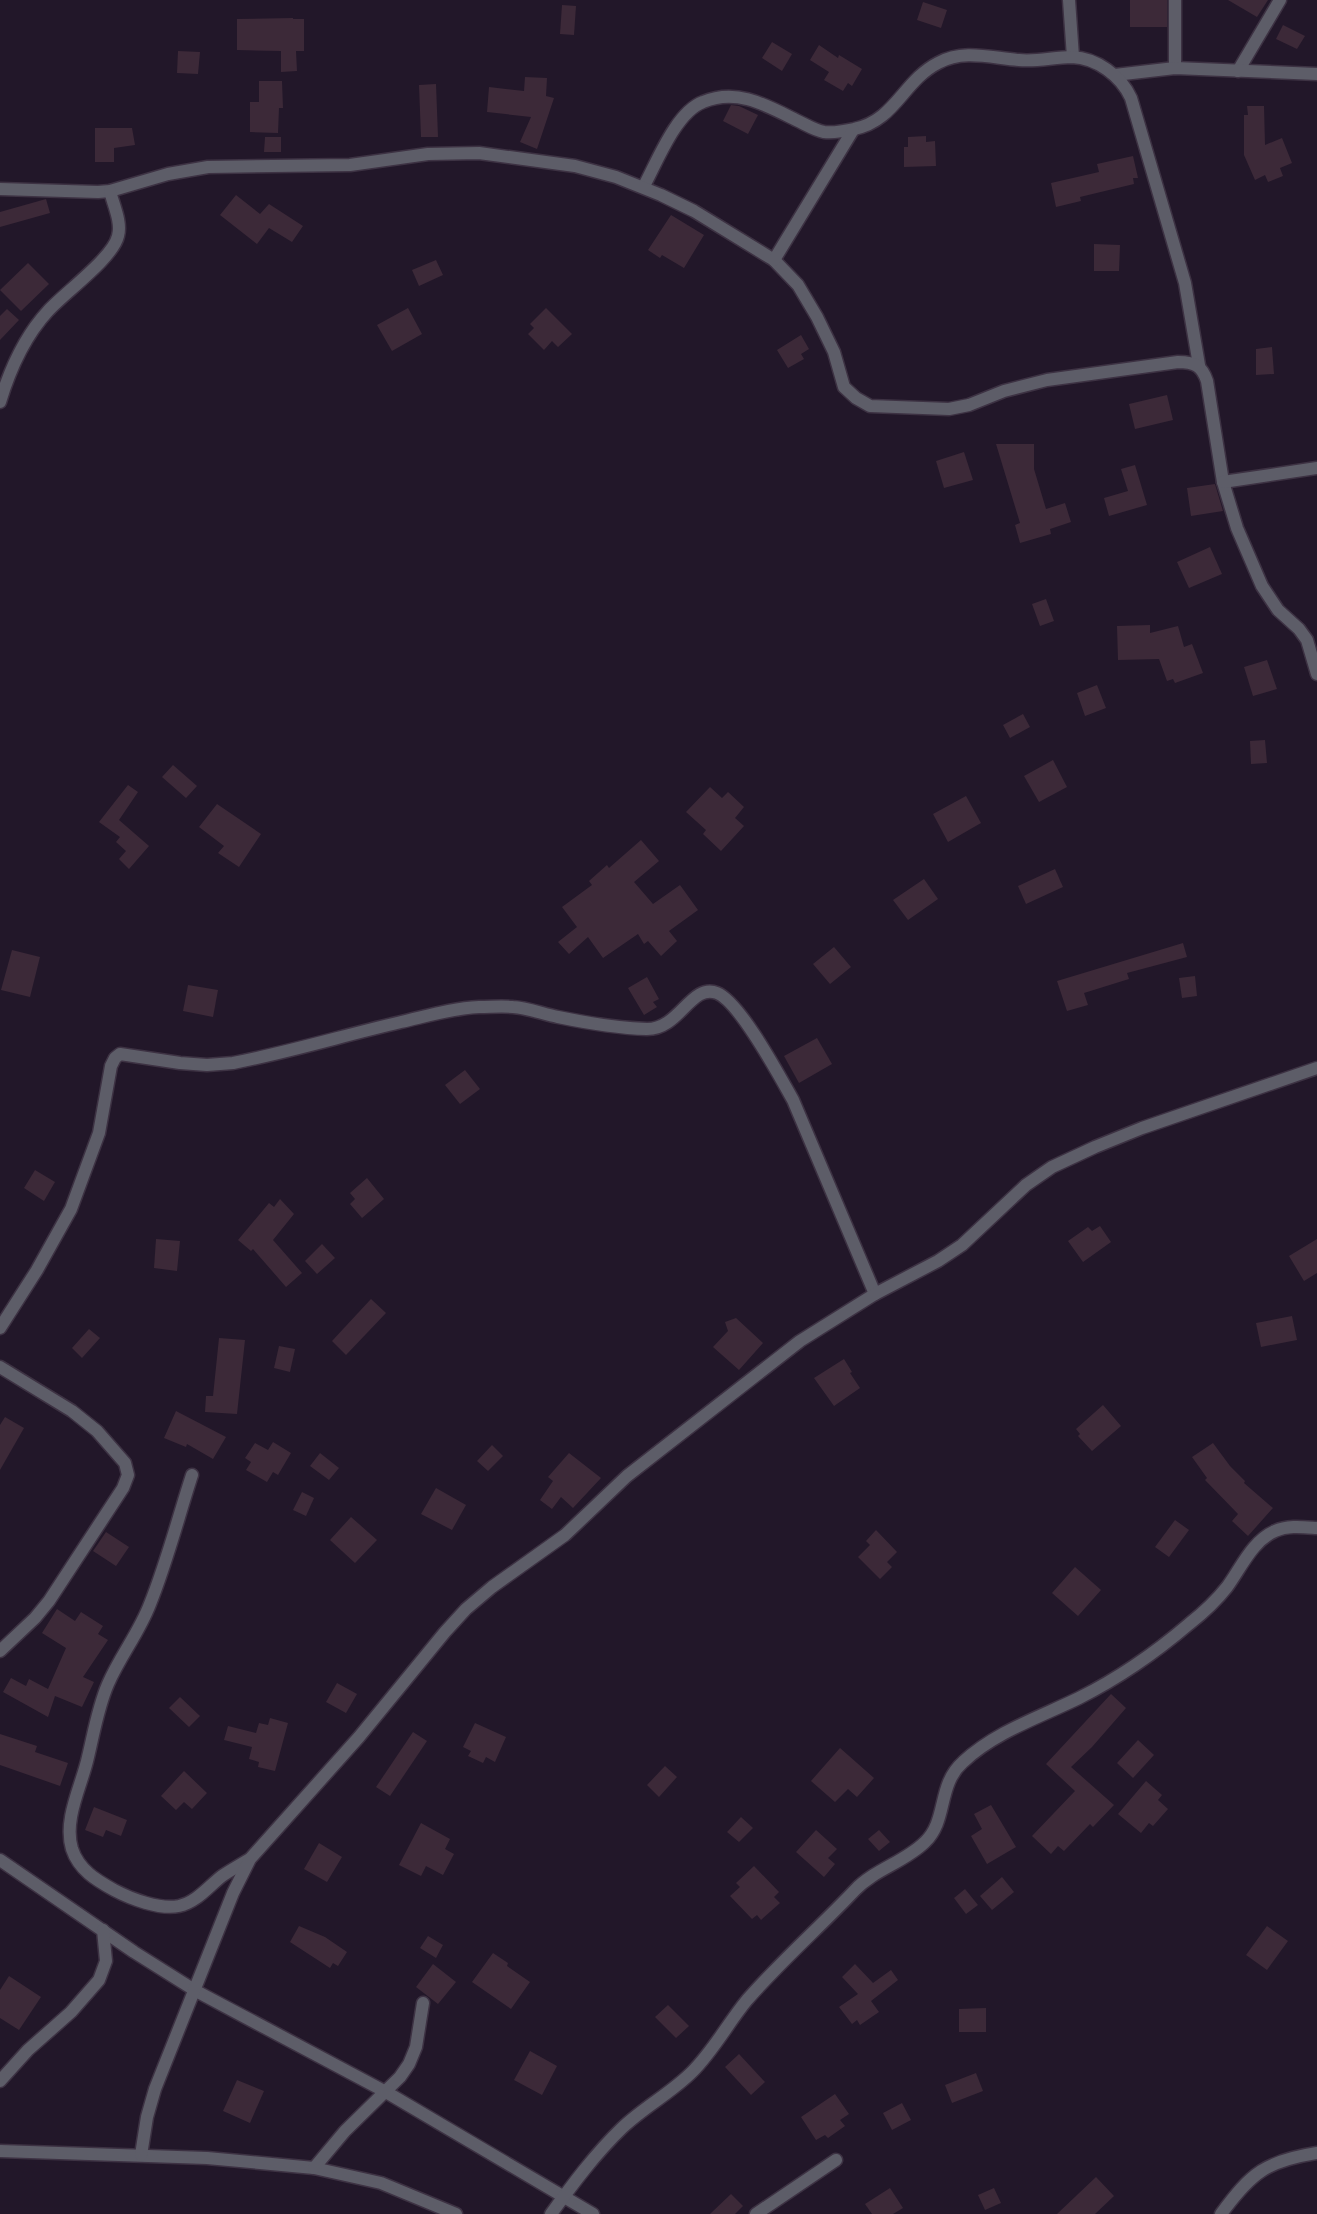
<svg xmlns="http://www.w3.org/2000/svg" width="1317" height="2214" font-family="'Roboto Condensed',sans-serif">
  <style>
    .building { fill: #3c2938 }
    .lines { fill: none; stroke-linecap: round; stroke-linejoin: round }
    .minor-casing { stroke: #3d3243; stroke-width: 15 }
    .minor { stroke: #5d5d68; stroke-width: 12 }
  </style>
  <rect width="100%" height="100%" fill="#221729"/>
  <g class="building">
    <rect x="1130" y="0" width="37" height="27"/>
    <path d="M1228 0H1268L1257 17Z"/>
    <path d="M923 2 947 10 941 28 917 20Z"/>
    <path d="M562 5 576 6 574 35 560 34Z"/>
    <path d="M293 18V19H304V51H296L297 71 281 72V51L237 50V19Z"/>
    <path d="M1283 25 1305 36 1297 49 1276 39Z"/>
    <path d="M772 42 792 54 782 71 762 58Z"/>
    <path d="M819 45 838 58 839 55 862 69 852 86 848 83 843 91 824 80 829 72 810 60Z"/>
    <path d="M178 51 200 52 198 74 177 73Z"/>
    <path d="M525 77 547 78 546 96 554 98 537 149 520 142 531 117 487 112 489 87 524 91Z"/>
    <path d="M259 81H282L283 108H279L278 133 250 132V102H259Z"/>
    <path d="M436 84 438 137H421L419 85Z"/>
    <path d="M731 105 739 106 758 115 748 134 723 121Z"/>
    <path d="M1247 106H1264L1265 145 1282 138 1292 163 1280 168 1283 176 1268 182 1265 175 1255 180 1244 155V115H1248Z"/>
    <path d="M95 128H132L135 145 114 148V162H95Z"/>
    <path d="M926 136V142L935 141 936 166 904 167V147H908V137Z"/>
    <path d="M265 137H281V152H264Z"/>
    <path d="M1133 156 1138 178H1133L1134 184 1080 197 1081 201 1056 207 1051 183 1099 172 1097 164Z"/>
    <path d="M236 195 260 214 269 204 303 226 292 242 269 228 257 244 220 215Z"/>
    <path d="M46 199 50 213 0 227V212Z"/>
    <path d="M671 215 704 235 684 268 662 255 660 258 648 250Z"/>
    <path d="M1094 244 1120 245 1119 271H1094Z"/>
    <path d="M436 260 443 275 419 286 412 270Z"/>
    <path d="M28 263 49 284 21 311 0 290Z"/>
    <path d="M408 308 422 334 392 351 377 325Z"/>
    <path d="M546 308 572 334 558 347 552 341 544 350 528 334 534 328 530 324Z"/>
    <path d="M7 309 19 320 0 340V316Z"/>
    <path d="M801 335 809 349 801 354 804 359 788 368 777 350Z"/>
    <path d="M1272 347 1274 374 1256 375V349Z"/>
    <path d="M1167 395 1173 420 1135 429 1129 404Z"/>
    <path d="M996 444H1034V469L1046 509 1065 503 1071 522 1050 529 1051 534 1020 543 1015 525 1020 523Z"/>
    <path d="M964 452 973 480 944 488 936 461Z"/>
    <path d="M1135 465 1147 505 1109 516 1104 498 1128 491 1121 469Z"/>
    <path d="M1215 484 1223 511 1191 516 1187 488Z"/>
    <path d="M1210 547 1222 574 1189 588 1177 562Z"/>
    <path d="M1046 599 1054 621 1040 626 1032 604Z"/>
    <path d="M1150 625V633L1178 626 1184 647 1192 644 1203 673 1175 683 1173 679 1167 681 1159 659 1118 660 1117 626Z"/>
    <path d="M1267 660 1277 689 1253 696 1244 667Z"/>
    <path d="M1097 685 1106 708 1085 716 1077 693Z"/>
    <path d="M1023 714 1030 727 1010 738 1003 725Z"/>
    <path d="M1265 740 1267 763 1251 764 1250 741Z"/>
    <path d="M1053 760 1067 787 1039 802 1024 776Z"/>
    <path d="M173 765 197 786 186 798 162 777Z"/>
    <path d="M128 785 138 792 119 820 149 846 129 869 119 859 126 851 116 842 120 837 99 822Z"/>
    <path d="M710 787 722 798 728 792 744 807 735 818 744 826 721 851 703 834 706 830 686 812Z"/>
    <path d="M966 796 981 823 948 842 933 814Z"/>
    <path d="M217 804 261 834 239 867 218 853 224 846 199 827Z"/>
    <path d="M641 840 659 861 634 882 653 904 680 885 698 910 669 931 677 941 661 956 648 941 644 944 638 934 603 958 588 937 569 954 558 942 577 927 562 907 592 885 589 881 607 865 609 868Z"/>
    <path d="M1055 869 1063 887 1026 904 1018 886Z"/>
    <path d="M924 879 938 899 908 920 893 900Z"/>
    <path d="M1183 943 1187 957 1127 973 1129 979 1084 993 1088 1005 1067 1011 1057 981Z"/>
    <path d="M834 947 851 967 830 984 813 964Z"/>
    <path d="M12 950 40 957 30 997 1 990Z"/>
    <path d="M1195 976 1197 996 1182 998 1179 978Z"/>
    <path d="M647 977 659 999 653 1002 657 1007 644 1015 628 988Z"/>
    <path d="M188 985 218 990 213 1017 183 1011Z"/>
    <path d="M817 1038 832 1064 799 1083 784 1056Z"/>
    <path d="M465 1070 480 1089 460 1104 445 1085Z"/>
    <path d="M35 1170 55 1182 44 1201 24 1188Z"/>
    <path d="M367 1178 384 1199 362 1218 350 1204 355 1199 350 1193Z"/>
    <path d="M280 1199 294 1214 273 1240 302 1273 286 1287 253 1249 251 1251 238 1240 269 1203 274 1207Z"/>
    <path d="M1100 1226 1111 1242 1083 1262 1068 1241 1088 1227 1092 1231Z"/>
    <path d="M156 1239 180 1241 177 1271 154 1268Z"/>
    <path d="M1317 1239V1273L1304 1281 1289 1256Z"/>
    <path d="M322 1244 335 1258 317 1274 305 1261Z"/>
    <path d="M371 1299 386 1313 346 1355 332 1341Z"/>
    <path d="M1292 1316 1297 1340 1261 1347 1256 1323Z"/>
    <path d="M736 1318 763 1343 739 1370 713 1347 728 1331 725 1322Z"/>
    <path d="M89 1329 100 1338 82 1358 72 1348Z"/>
    <path d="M219 1338 245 1340 237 1414 205 1412 206 1396H213Z"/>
    <path d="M279 1346 295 1349 290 1372 274 1368Z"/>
    <path d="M844 1359 852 1372 850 1373 860 1388 834 1406 814 1378Z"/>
    <path d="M1103 1405 1121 1426 1092 1451 1078 1436 1080 1434 1076 1429Z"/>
    <path d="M176 1411 226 1437 213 1459 187 1444 186 1447 164 1438Z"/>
    <path d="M5 1417 24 1428 0 1470V1425Z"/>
    <path d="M273 1442 291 1453 278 1475 273 1472 267 1482 246 1470 251 1462 245 1458 255 1443 268 1450Z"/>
    <path d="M1213 1443 1230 1466 1245 1481 1244 1483 1273 1508 1248 1536 1232 1521 1238 1514 1205 1480 1207 1478 1192 1457Z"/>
    <path d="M492 1445 503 1456 488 1471 477 1461Z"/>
    <path d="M320 1453 339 1468 329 1480 310 1466Z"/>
    <path d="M569 1453 601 1478 573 1508 561 1497 552 1509 540 1500 553 1481 548 1477Z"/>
    <path d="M436 1488 466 1505 452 1530 421 1514Z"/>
    <path d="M302 1492 314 1498 306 1516 293 1510Z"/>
    <path d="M351 1517 377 1540 355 1563 330 1540Z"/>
    <path d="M1175 1520 1189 1530 1169 1557 1155 1547Z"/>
    <path d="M876 1530 897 1552 887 1562 892 1567 880 1579 858 1557 870 1545 866 1541Z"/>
    <path d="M106 1532 129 1547 116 1566 93 1551Z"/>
    <path d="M1075 1567 1101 1590 1078 1616 1052 1593Z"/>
    <path d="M57 1609 75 1621 81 1612 103 1626 98 1634 108 1640 83 1677 94 1682 82 1707 55 1696 48 1717 3 1692 11 1678 26 1686 29 1679 48 1689 66 1648 42 1633Z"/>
    <path d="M337 1683 357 1694 346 1713 326 1702Z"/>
    <path d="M1111 1694 1126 1708 1092 1747 1071 1767 1114 1805 1093 1827 1090 1824 1064 1851 1058 1846 1051 1854 1032 1836 1075 1791 1046 1764Z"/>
    <path d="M180 1697 200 1716 189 1727 169 1708Z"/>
    <path d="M270 1718 288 1723 275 1771 258 1767 259 1762 249 1759 252 1747 224 1740 228 1726 256 1733 259 1723 268 1725Z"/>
    <path d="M475 1723 506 1737 495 1762 486 1757 483 1763 468 1756 471 1751 463 1747Z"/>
    <path d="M413 1732 427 1741 390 1796 376 1787Z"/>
    <path d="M0 1734 37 1746 35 1752 68 1763 60 1786 0 1765Z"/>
    <path d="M1138 1740 1154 1755 1133 1778 1117 1763Z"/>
    <path d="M840 1748 874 1778 857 1797 848 1789 835 1802 811 1781Z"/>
    <path d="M665 1766 677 1777 659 1797 647 1785Z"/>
    <path d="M184 1771 207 1793 192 1809 184 1802 176 1810 161 1796Z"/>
    <path d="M1146 1781 1162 1795 1158 1800 1168 1809 1153 1826 1149 1823 1141 1833 1118 1814Z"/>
    <path d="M991 1805 1016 1847 987 1864 971 1836 982 1829 974 1814Z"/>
    <path d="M94 1807 127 1820 121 1836 106 1830 103 1837 85 1830Z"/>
    <path d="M741 1817 753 1828 739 1842 727 1832Z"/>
    <path d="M421 1823 450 1839 445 1849 454 1854 443 1875 426 1866 421 1876 399 1865Z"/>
    <path d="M816 1830 837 1849 828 1858 835 1864 824 1877 796 1852Z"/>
    <path d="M879 1830 890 1842 879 1851 868 1839Z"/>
    <path d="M319 1843 342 1857 327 1882 304 1869Z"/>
    <path d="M754 1866 779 1892 774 1897 780 1903 761 1920 757 1915 752 1919 730 1896 740 1887 736 1883Z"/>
    <path d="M1002 1877 1014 1892 992 1910 980 1896Z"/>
    <path d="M965 1889 978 1905 966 1914 954 1898Z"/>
    <path d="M299 1926 325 1937 347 1952 338 1966 333 1963 330 1968 290 1942Z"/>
    <path d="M1267 1926 1288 1941 1267 1970 1246 1955Z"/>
    <path d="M428 1936 443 1945 436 1958 420 1948Z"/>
    <path d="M493 1953 508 1963 507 1966 530 1982 511 2009 472 1982Z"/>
    <path d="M433 1964 456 1982 438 2004 416 1987Z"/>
    <path d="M855 1964 873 1983 891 1970 898 1980 871 2001 879 2012 860 2025 857 2020 852 2024 839 2007 858 1994 842 1977Z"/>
    <path d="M9 1976 41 1997 19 2030 0 2018V1990Z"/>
    <path d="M668 2005 689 2026 676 2038 655 2017Z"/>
    <path d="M986 2008V2032H959V2009Z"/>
    <path d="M530 2051 557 2066 542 2095 514 2080Z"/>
    <path d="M739 2054 765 2082 751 2095 725 2067Z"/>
    <path d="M976 2073 983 2091 952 2103 945 2085Z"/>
    <path d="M237 2080 264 2091 250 2123 223 2111Z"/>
    <path d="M835 2094 849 2114 840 2120 845 2126 828 2138 825 2135 816 2140 801 2117Z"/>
    <path d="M902 2103 911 2120 892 2130 883 2113Z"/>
    <path d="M1096 2177 1114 2196 1095 2214H1057Z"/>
    <path d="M890 2188 903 2208 893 2214H872L865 2204Z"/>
    <path d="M994 2188 1001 2203 985 2210 978 2195Z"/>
    <path d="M731 2194 743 2206 735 2214H710Z"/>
  </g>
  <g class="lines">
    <g class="minor-casing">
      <g id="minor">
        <path d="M1069 0 1073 57"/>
        <path d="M1175 0V68"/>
        <path d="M1238 71 1280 0"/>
        <path d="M1115 75 1175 68 1317 74"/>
        <path d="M644 186C657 162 676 112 703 102 737 88 766 105 796 120 805 124 814 130 824 132 833 133 845 131 854 129 895 121 903 81 938 63 964 49 991 58 1019 60 1037 62 1054 57 1072 57 1097 58 1121 76 1131 98L1185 283 1199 365"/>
        <path d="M0 189 98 192 110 191 168 174 208 167 350 165 428 154 479 153 575 166 616 177 661 195 694 211 774 260 798 285 817 317 834 352 844 387 856 398 870 406 949 409 969 405 1004 391 1047 380 1178 362C1195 362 1202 366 1207 381L1223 482 1237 528 1262 586 1278 610 1299 629 1307 640 1317 674"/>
        <path d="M774 260 853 130"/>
        <path d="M0 402C10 369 24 337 48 311 64 293 113 258 118 236 122 222 113 204 110 191"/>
        <path d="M1223 482 1317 468"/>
        <path d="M0 1328 37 1270 71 1209 99 1133 111 1066 115 1058 120 1054 180 1063 207 1065 233 1063C290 1052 345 1035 401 1022 427 1016 453 1008 479 1007 491 1007 502 1006 513 1007 528 1008 543 1014 558 1017 587 1023 617 1028 647 1029 680 1029 691 983 717 993 740 1002 780 1077 793 1100L875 1294"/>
        <path d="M0 1367 72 1411 97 1431 125 1463 128 1475 123 1488 49 1601 35 1618 0 1651"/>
        <path d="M192 1475C178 1518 167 1562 150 1604 139 1633 120 1656 108 1684 98 1707 94 1732 88 1757 82 1785 63 1819 72 1849 79 1870 96 1880 114 1890 131 1899 160 1910 179 1906 197 1902 209 1886 222 1876 231 1870 240 1865 248 1860"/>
        <path d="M0 1860 134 1952 196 1991 386 2092 593 2214"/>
        <path d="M0 2081 28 2050 71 2012 99 1980 106 1961 103 1930"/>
        <path d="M0 2151 207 2158 314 2168 381 2183 456 2214"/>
        <path d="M141 2155 147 2117 155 2089 233 1893 250 1859 359 1737 445 1632 466 1609 492 1587 565 1535 627 1476 800 1341 875 1294 938 1261 962 1245 1026 1185 1052 1167 1095 1147 1142 1128 1317 1068"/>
        <path d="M314 2168 345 2131 400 2077 409 2064 416 2047 423 2003"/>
        <path d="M551 2214C572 2185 595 2154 622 2128 644 2107 671 2093 692 2072 714 2050 728 2023 747 2000 781 1961 820 1927 855 1890 875 1869 905 1862 925 1842 948 1820 937 1785 963 1762 995 1732 1040 1717 1079 1698 1119 1678 1155 1653 1189 1624 1203 1613 1216 1601 1227 1587 1241 1568 1252 1541 1275 1531 1288 1525 1303 1527 1317 1528"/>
        <path d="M756 2214 836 2160"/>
        <path d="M1221 2214C1251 2173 1266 2161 1317 2153"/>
      </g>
    </g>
    <use href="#minor" class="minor"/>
  </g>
</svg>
